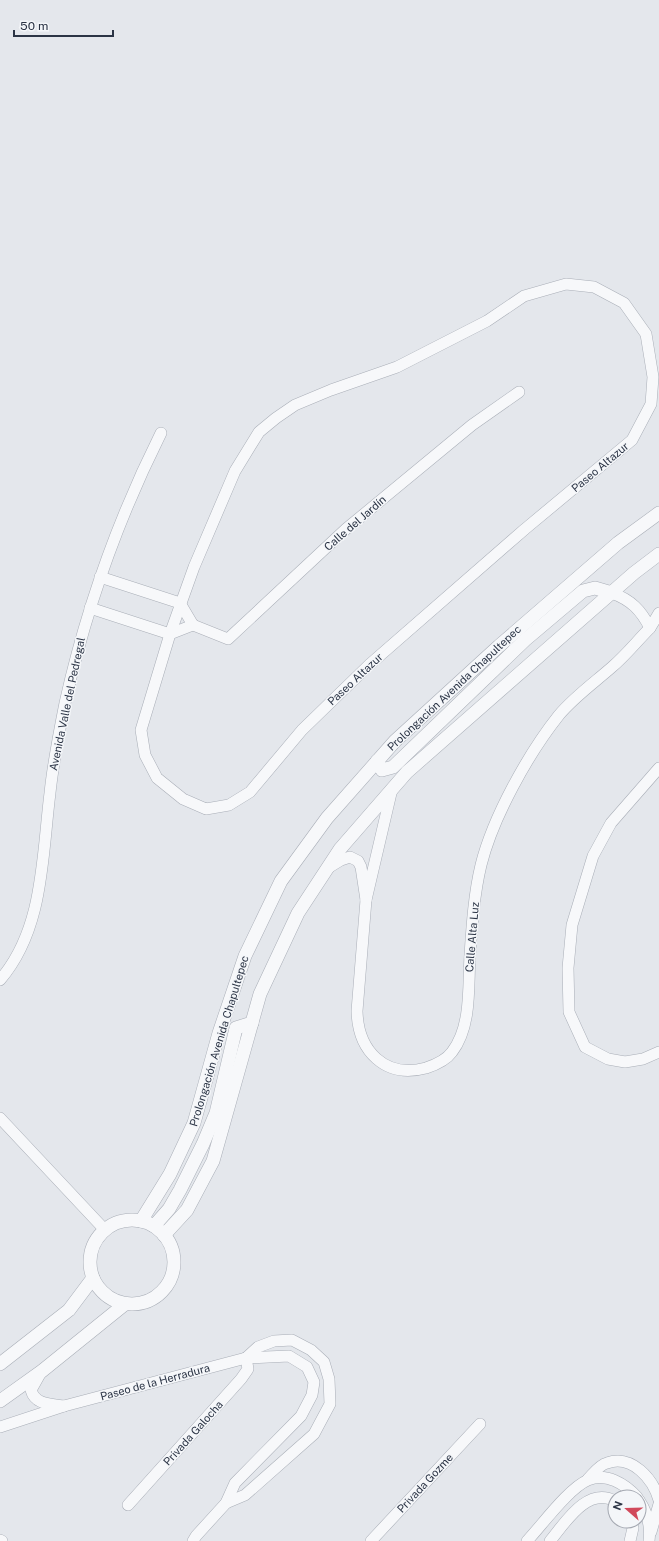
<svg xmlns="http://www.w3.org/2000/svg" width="659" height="1541" font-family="'Public Sans',sans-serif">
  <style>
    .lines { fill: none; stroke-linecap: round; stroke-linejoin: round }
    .minor-casing { stroke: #a9aeb7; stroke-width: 12 }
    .tertiary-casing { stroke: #a9aeb7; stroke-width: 14 }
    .minor { stroke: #f7f8fa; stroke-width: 11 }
    .tertiary { stroke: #f7f8fa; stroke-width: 13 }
    .labels { text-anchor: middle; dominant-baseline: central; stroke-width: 3; stroke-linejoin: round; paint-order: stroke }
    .street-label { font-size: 11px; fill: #2b3445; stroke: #f4f6f9 }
  </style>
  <rect width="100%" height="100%" fill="#e4e7ec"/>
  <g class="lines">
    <g class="minor-casing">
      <g id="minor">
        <path d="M566 284 594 287 624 303 646 334 653 377 651 404 632 440 525 529 369 665 302 730 250 792 229 805 206 809 183 799 157 778 145 755 141 730 170 634 194 567 235 471 259 432 276 418 295 405 331 390 397 367 487 321 524 296Z"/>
        <path d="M612 593C631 600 641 610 650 628L659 613"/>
        <path d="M90 608 170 634 193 625 180 603 100 577"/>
        <path d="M193 625 228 639 346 529 472 425 519 392"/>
        <path d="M659 768 611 823 593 856 572 925 568 968 569 1012 585 1047 608 1059 625 1062 643 1059 659 1052"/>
        <path d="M328 868 341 860 350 857 358 861 361 867 366 900 392 789"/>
        <path d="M366 900 357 1011C358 1051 385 1079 426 1068 435 1065 447 1059 452 1052 472 1026 468 986 470 955 472 925 474 894 481 865 493 817 528 754 559 715 574 697 595 682 612 667 626 655 637 641 650 628"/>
        <path d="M0 980C44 929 42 856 50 793 53 763 59 733 65 703 86 609 118 519 161 433"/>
        <path d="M0 1118 105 1230"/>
        <path d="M64 1406 246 1358 289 1356 307 1367 314 1382 312 1395 301 1416 235 1483 226 1503 196 1536 193 1541"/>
        <path d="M0 1427 64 1406C51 1404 35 1405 31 1390L40 1374"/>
        <path d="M588 1479C593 1474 599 1465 607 1463 632 1454 653 1479 659 1500"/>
        <path d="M639 1500C647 1512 651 1526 649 1541"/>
        <path d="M226 1503 245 1495 314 1434 330 1404 329 1379 324 1362 311 1350 292 1340 274 1341 258 1347 246 1358"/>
        <path d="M128 1505 241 1379 248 1369 246 1358"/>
        <path d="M651 1532 659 1504"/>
        <path d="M0 1540 2 1541"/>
        <path d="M371 1541 480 1424"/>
        <path d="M527 1541C542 1525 569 1488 588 1480 606 1472 625 1484 637 1497"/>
        <path d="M550 1541C565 1523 587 1486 615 1501"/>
        <path d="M630 1541 633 1528 631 1521"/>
      </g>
    </g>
    <g class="tertiary-casing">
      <g id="tertiary">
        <path d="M377 761 382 770 393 767 525 640 583 591 595 588 612 593"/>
        <circle cx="132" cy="1262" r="42"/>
        <path d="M141 1221 170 1174 194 1123 219 1033 245 956 281 881 327 818 395 741 499 646 618 543 659 513"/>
        <path d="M154 1226 169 1209 180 1190 203 1144 216 1113 236 1028 252 1023"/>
        <path d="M164 1235 187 1210 213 1161 260 994 298 913 340 849 407 772 634 573 659 554"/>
        <path d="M0 1364 69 1310 93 1278"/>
        <path d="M0 1401 42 1371 125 1304"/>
      </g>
    </g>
    <use href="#minor" class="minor"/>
    <use href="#tertiary" class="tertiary"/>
  </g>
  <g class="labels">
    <g class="street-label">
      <text transform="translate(600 467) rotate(-40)">Paseo Altazur</text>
      <text transform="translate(355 523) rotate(-41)">Calle del Jardín</text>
      <text transform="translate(355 679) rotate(-43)">Paseo Altazur</text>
      <text transform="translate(454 688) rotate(-43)">Prolongación Avenida Chapultepec</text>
      <text transform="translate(67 704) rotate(-78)">Avenida Valle del Pedregal</text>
      <text transform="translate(472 937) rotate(-85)">Calle Alta Luz</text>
      <text transform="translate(219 1041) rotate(-73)">Prolongación Avenida Chapultepec</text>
      <text transform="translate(155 1382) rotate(-15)">Paseo de la Herradura</text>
      <text transform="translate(193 1433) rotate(-48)">Privada Galocha</text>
      <text transform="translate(425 1483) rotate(-47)">Privada Gozme</text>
    </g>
  </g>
  <g transform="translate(627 1509) rotate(290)"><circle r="19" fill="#f4f6f9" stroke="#a4a8b1"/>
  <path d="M0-3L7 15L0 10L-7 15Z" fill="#d1495b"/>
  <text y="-6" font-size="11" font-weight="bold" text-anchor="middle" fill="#2b3445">N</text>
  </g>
  <path d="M14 30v6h99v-6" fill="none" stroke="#2b3445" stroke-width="2"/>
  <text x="20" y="30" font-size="12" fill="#2b3445" stroke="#f4f6f9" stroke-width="3" paint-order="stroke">50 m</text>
</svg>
